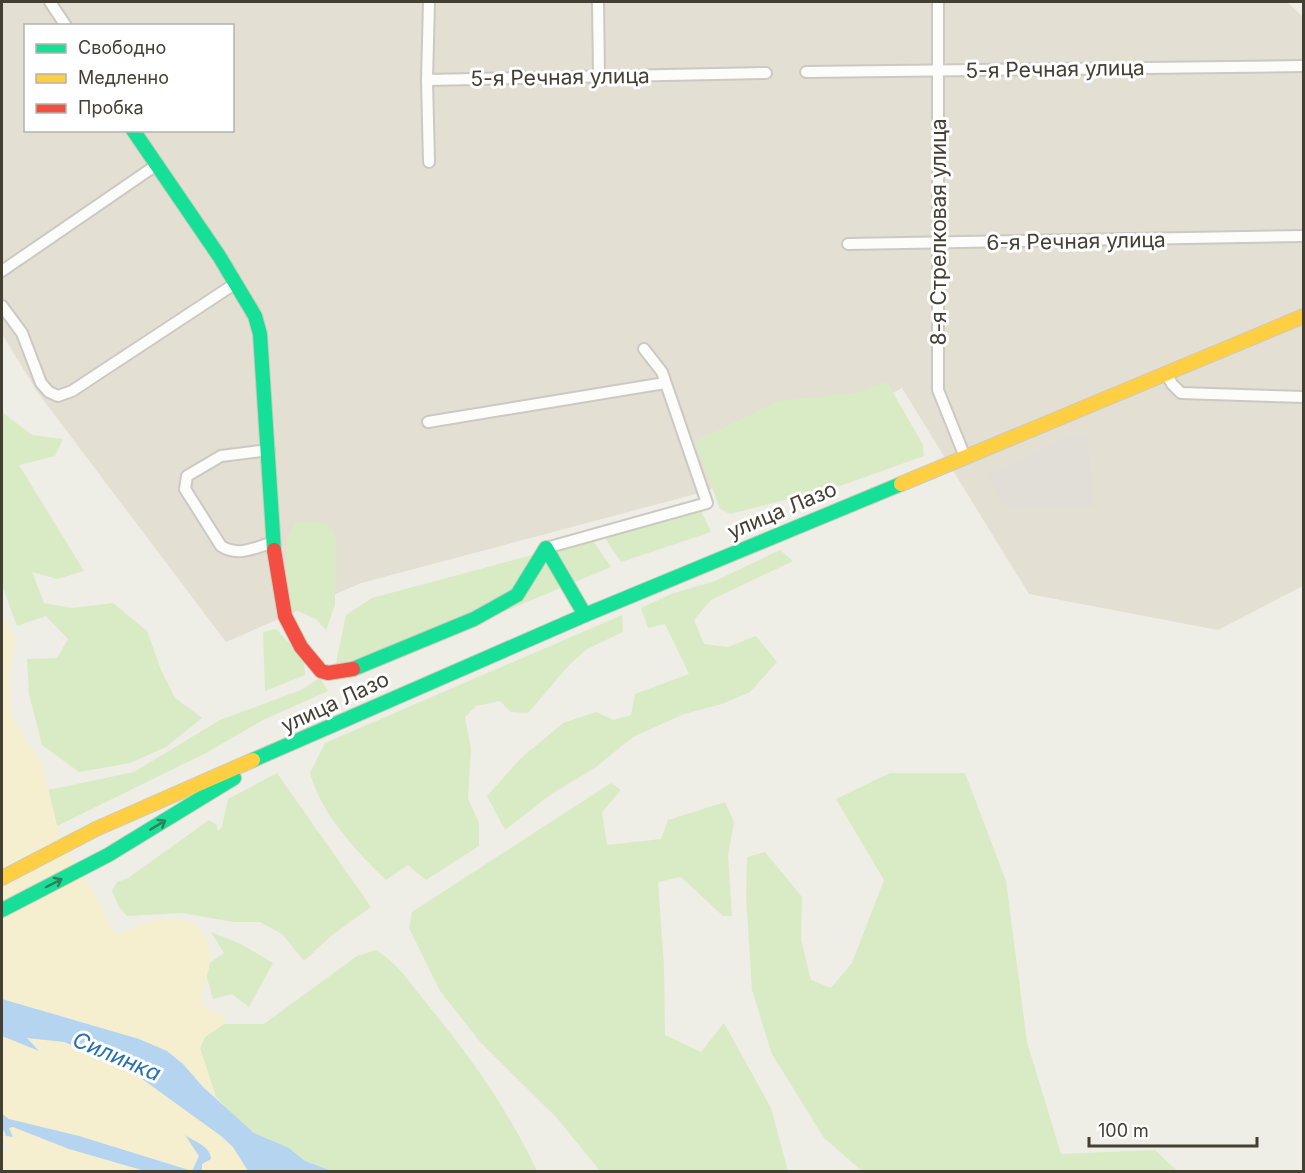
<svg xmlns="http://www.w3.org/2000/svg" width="1305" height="1173" font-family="Inter,sans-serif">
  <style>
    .residential { fill: #e3dfd3; fill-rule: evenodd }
    .industrial { fill: #e1ded7 }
    .green { fill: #d9ebc4 }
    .sand { fill: #f5efcf }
    .water { fill: #b4d4ef }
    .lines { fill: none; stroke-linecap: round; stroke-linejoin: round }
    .street-casing { stroke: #cbc9c2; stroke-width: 14 }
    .fast-casing { stroke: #cecabd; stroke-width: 16 }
    .slow-casing { stroke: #cecabd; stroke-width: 16 }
    .jam-casing { stroke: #cecabd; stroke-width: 16 }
    .street { stroke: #fcfcfb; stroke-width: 10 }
    .fast { stroke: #16e098; stroke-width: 14 }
    .slow { stroke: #ffcf43; stroke-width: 14 }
    .jam { stroke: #f24e42; stroke-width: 14 }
    .oneway { stroke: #327f5b }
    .labels { text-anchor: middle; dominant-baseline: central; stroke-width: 6; stroke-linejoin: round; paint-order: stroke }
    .street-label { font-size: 21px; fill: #443f33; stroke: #fff }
    .water-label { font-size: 22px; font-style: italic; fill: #2870b4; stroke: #fff }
  </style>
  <rect width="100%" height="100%" fill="#eeede6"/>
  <path class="residential" d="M2 2H1287L1303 17V586L1218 630 1029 594 902 388 707 491 361 583 226 642 38 393 2 334ZM26 26H232V130H26Z"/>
  <path class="industrial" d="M1088 434 1093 507 1006 509 988 475 1071 435Z"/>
  <g class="green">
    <path d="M887 382 923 445 924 456 840 486 730 514 720 509 695 441 779 401 856 393Z"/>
    <path d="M2 408 3 413 32 435 63 439 55 456 19 465 84 571 57 579 32 572 44 603 72 608 113 603 147 631 161 670 175 698 202 718 166 747 130 763 79 772 42 745 29 694 27 659 57 658 68 639 46 616 17 626 2 585Z"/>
    <path d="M701 511 711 532 621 562 605 538Z"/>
    <path d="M297 522 325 523 335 532V605L326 630 316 619 286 606 287 536Z"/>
    <path d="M592 539 611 567 342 679 336 663 346 615 372 598Z"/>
    <path d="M780 550 793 561 711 600 694 620 704 644 728 647 756 636 777 662 750 692 722 704 684 714 633 737 596 767 550 795 505 830 487 796 520 759 563 723 596 712 614 720 631 715 635 694 689 674 665 624 648 628 641 608 671 594 715 581Z"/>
    <path d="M622 615 623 632 587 649 569 665 528 713 511 712 500 701 476 706 465 717 471 749 468 798 479 823V846L426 880 408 865 386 880C355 850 322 815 310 773L325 743Z"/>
    <path d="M276 629 304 659 305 675 265 691 263 632Z"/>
    <path d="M320 678 328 691 263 720 206 753 57 826 48 790 134 772 220 720 301 690Z"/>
    <path d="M277 773 371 907 331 936 304 961 282 934 260 922H233L183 913 127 916 119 907 112 891 117 882 128 878 209 820 217 825 218 831 222 827 228 799Z"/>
    <path d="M890 773H965L1006 881 1027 1042 1061 1154 1155 1150 1177 1171H862L824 1138 772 1054 752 990 746 896 747 857 765 852 802 897 801 940 811 980 831 988 852 963 884 880 836 799Z"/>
    <path d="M611 783 621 790 602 812 607 845 661 839 668 820 725 802 734 822 728 856 732 916H723L681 877 658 882 664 965 665 1035 701 1052 724 1023 771 1108 788 1171H600L557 1118 481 1043 440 991 409 928 412 912Z"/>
    <path d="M211 932 241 944 273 963 249 1007 232 994 213 999 204 967 224 953Z"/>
    <path d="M376 950C397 963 408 980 423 999 467 1052 508 1109 537 1171H332L305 1161 289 1148 261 1138 235 1117 216 1097 200 1048 205 1037 224 1024H264L357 956Z"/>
  </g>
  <g class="sand">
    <path d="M2 617 12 631 15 643 9 676 12 717 42 764 59 833 72 861 95 894 111 928 118 935C147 917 207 904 210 954 211 972 201 987 201 1004L205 1008 225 1017 224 1024 205 1037 200 1048 216 1097 203 1087 183 1064 167 1051 139 1039 2 999Z"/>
    <path d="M2 1036 40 1050 27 1038 64 1042 127 1068 221 1136 233 1147 248 1171H202V1164L209 1160 210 1153 202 1145 185 1135 199 1156 192 1171 8 1119 2 1114Z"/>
    <path d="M11 1127 69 1149 145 1171 2 1172V1155L5 1151 10 1150 2 1141 4 1130 5 1135 13 1137 9 1128Z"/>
  </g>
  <g class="water">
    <path d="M2 999 139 1039 167 1051 183 1064 203 1087 254 1133 289 1148 305 1161 332 1171H248L233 1147 221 1136 127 1068 64 1042 27 1038 39 1051 2 1036Z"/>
    <path d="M2 1114 9 1119 79 1136 192 1171 199 1156 185 1135C194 1142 210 1145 211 1159L202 1164V1171H145L69 1149 13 1127 9 1128 13 1137 6 1136 4 1130 2 1135Z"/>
  </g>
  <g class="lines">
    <g class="street-casing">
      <g id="street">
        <path d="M50 2 66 26"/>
        <path d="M598 2 599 75"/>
        <path d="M938 2V390L965 457"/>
        <path d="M806 72 1304 66"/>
        <path d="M427 80 766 73"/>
        <path d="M429 162 427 80 429 2"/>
        <path d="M848 244 1304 236"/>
        <path d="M2 271 155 166"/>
        <path d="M2 306 22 333 41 383 49 392 58 396 72 391 236 283"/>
        <path d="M1166 373 1172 384 1181 393 1304 397"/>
        <path d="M428 422 665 383"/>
        <path d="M269 450 221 456 187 476 185 489 221 546C238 557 255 548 273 542"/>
        <path d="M546 548 707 503 662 372 644 349"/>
      </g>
    </g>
    <g class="fast-casing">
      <g id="fast">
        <path d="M133 130 219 256 255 316 260 334 274 550"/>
        <path d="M353 669 474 619 517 595 546 548 585 615"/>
        <path d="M253 760 585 615 901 484"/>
        <path d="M2 910 108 855 234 778"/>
      </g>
    </g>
    <g class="slow-casing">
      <g id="slow">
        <path d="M901 484 1304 316"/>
        <path d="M2 878 96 829 253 760"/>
      </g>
    </g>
    <g class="jam-casing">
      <path id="jam" d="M274 550 285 616 301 647 321 671 328 673 353 669"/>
    </g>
    <use href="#street" class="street"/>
    <use href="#fast" class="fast"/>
    <use href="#slow" class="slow"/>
    <use href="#jam" class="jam"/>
  </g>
  <defs><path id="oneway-shaft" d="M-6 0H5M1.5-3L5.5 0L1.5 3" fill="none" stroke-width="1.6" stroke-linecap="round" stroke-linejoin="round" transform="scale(1.5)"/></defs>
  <g class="oneway">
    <use href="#oneway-shaft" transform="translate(158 825) rotate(-31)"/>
    <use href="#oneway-shaft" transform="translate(54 883) rotate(-27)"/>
  </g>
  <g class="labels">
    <g class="street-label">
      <text transform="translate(1055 69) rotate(-1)">5-я Речная улица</text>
      <text transform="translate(560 77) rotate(-1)">5-я Речная улица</text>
      <text transform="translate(938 232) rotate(-90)">8-я Стрелковая улица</text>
      <text transform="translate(1076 241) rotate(-1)">6-я Речная улица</text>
      <text transform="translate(782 510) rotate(-23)">улица Лазо</text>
      <text transform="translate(335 702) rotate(-25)">улица Лазо</text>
    </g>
    <g class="water-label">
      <text transform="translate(117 1056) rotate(23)">Силинка</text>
    </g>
  </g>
  <rect width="1305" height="1173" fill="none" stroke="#443f33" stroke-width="6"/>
  <rect x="24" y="24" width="210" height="108" fill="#ffffff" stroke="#b4b2ad" stroke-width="1.5"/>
  <rect x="36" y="44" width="30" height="9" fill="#16e098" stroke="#b4b2ad" stroke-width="1.5"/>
  <text x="78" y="54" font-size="18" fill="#443f33">Свободно</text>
  <rect x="36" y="74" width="30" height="9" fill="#ffcf43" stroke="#b4b2ad" stroke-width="1.5"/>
  <text x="78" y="84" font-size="18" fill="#443f33">Медленно</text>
  <rect x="36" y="104" width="30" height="9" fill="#f24e42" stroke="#b4b2ad" stroke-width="1.5"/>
  <text x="78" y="114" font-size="18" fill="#443f33">Пробка</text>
  <path d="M1089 1137v9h168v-9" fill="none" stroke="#443f33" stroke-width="3"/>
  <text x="1098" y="1137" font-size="18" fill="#443f33" stroke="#ffffff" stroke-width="4.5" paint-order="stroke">100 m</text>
</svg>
